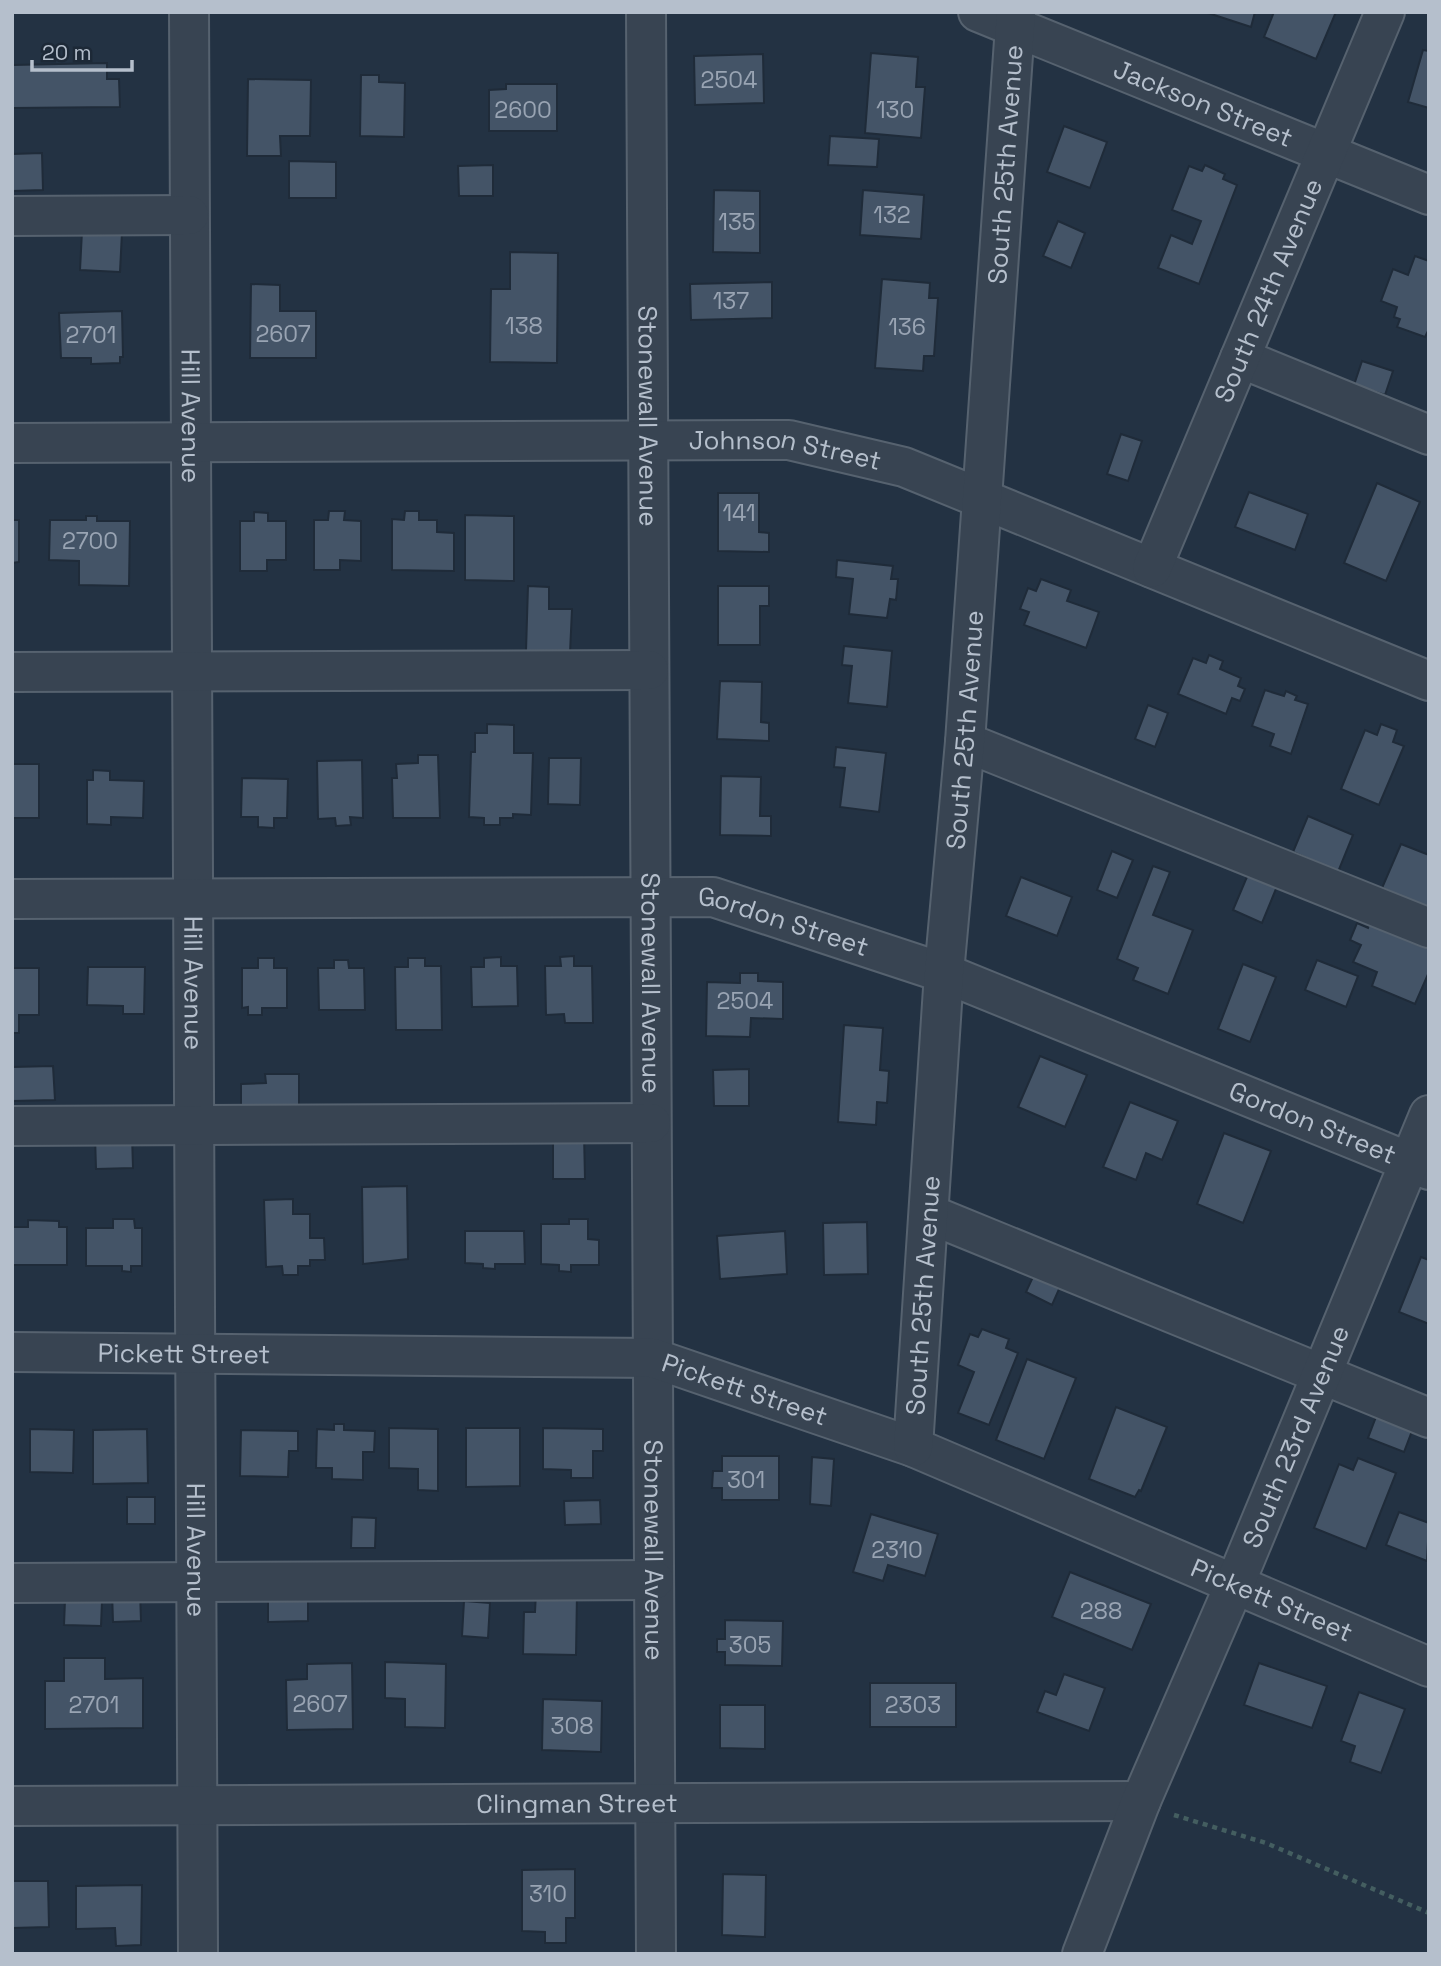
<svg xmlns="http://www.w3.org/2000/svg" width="1441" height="1966" font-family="'Space Grotesk',sans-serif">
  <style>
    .building { fill: #445467; stroke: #1f2b39; stroke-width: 2 }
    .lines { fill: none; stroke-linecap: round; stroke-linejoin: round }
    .minor-casing { stroke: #56626f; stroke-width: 42 }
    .path { stroke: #445e60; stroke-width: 4.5; stroke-dasharray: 5 5; stroke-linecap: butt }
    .minor { stroke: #384452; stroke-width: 38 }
    .labels { text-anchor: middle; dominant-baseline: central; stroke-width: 7; stroke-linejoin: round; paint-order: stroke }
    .number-label { font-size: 23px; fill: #99a4b3 }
    .street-label { font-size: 26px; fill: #b5bfcc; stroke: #1d2937 }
  </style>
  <rect width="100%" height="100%" fill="#233243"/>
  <g class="building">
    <path d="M1205 12H1255L1251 27Z"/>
    <path d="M1274 12H1336L1316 59 1264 37Z"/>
    <path d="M1423 50 1429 51V108L1408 102Z"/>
    <path d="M871 53 918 57 916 87H925L921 138 865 133Z"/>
    <path d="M763 54 764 103 695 105 694 56Z"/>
    <path d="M107 63V79H119L120 107 12 108V65Z"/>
    <path d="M361 75H379V82L405 83 404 137 360 136Z"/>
    <path d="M248 79 311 80 310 136H280L281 156H247Z"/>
    <path d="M506 84H557V131H489V90L506 89Z"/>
    <path d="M1064 126 1107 142 1090 188 1047 172Z"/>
    <path d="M830 136 879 139 877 167 828 165Z"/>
    <path d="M42 153 43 190 12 191V154Z"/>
    <path d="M289 161 336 162V198H289Z"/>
    <path d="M493 165V196H459L458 166Z"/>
    <path d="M1205 165 1225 174 1223 179 1237 185 1199 284 1158 268 1171 235 1192 244 1201 221 1172 210 1189 166 1202 171Z"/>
    <path d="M714 190 760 191V253L713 252Z"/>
    <path d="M863 190 924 195 921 239 860 235Z"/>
    <path d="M1058 221 1085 233 1071 268 1043 256Z"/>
    <path d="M82 231 122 232 120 272 80 270Z"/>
    <path d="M510 252 558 253 557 363 490 362 491 289H510Z"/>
    <path d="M1415 256 1429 261V329L1425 337 1397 327 1400 319 1394 317 1397 307 1381 301 1393 269 1408 275Z"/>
    <path d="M882 279 930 283 929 298H938L934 356H924L923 371 875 368Z"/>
    <path d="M772 282V318L691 320 690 284Z"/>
    <path d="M251 284 280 285V311H316V358H250Z"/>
    <path d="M122 311 123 357H120V363L91 364V358H61L59 313Z"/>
    <path d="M1362 361 1393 371 1385 395 1354 385Z"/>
    <path d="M1121 434 1142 441 1128 481 1107 474Z"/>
    <path d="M1377 483 1420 502 1386 581 1344 563Z"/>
    <path d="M1249 492 1308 514 1295 550 1235 527Z"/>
    <path d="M718 493H759V532L769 533V552L718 551Z"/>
    <path d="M329 511H345L344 520 361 521V561L340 560V570H314V520H328Z"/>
    <path d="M405 511H419V520H437V532L454 533V571L392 570V519L404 520Z"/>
    <path d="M254 512 268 513V521H286V560H267V571H240V521H254Z"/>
    <path d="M465 515 514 516V581L465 580Z"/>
    <path d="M86 516H97V521H130L129 586 79 585V561L49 560 50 520H86Z"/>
    <path d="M12 520H19V562L12 563Z"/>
    <path d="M837 560 893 566 891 579H898L896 600 890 599 887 618 849 614 853 579 836 577Z"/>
    <path d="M1041 579 1071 590 1067 601 1099 612 1086 648 1024 625 1029 612 1020 609 1028 588 1036 591Z"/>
    <path d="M528 586 549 587V609H572L570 653 526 651Z"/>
    <path d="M718 586H769V606H760V645H718Z"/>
    <path d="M844 646 892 651 887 707 848 703 852 666 842 665Z"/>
    <path d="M1209 655 1223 661 1220 669 1241 678 1238 686 1245 689 1240 701 1232 698 1226 714 1178 694 1193 658 1206 663Z"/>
    <path d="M720 681 762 682 761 722 769 723V741L717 739Z"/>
    <path d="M1265 690 1284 696 1286 691 1297 696 1295 700 1308 704 1291 754 1270 746 1274 734 1252 726Z"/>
    <path d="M1148 705 1168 713 1155 747 1135 739Z"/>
    <path d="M487 724 514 725V753H533L531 815 513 814V818H500V825H484V818L469 817 471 752H475V733H487Z"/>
    <path d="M1381 724 1397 730 1393 742 1404 746 1379 805 1341 789 1365 730 1377 735Z"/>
    <path d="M836 747 886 753 879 812 840 807 845 768 834 767Z"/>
    <path d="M418 755H438L440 818H393L392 778H397L396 764 418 763Z"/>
    <path d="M549 758H581L580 805 548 804Z"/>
    <path d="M362 760 363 818 350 817 351 825 336 826 335 818 318 819 317 761Z"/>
    <rect x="12" y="764" width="27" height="54"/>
    <path d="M93 770 110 771V780L144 781 143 818 111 817V825L87 824V780H93Z"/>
    <path d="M721 776 761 777 760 816H771V836L720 835Z"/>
    <path d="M242 778 288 779 287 818H274V828L258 827V817H241Z"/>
    <path d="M1308 816 1353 835 1338 872 1293 852Z"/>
    <path d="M1401 844 1429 855V909L1382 888Z"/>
    <path d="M1112 851 1133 860 1117 898 1097 890Z"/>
    <path d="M1153 866 1170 872 1153 915 1193 930 1168 994 1133 980 1138 968 1117 959Z"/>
    <path d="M1249 872 1278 884 1262 923 1233 910Z"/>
    <path d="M1021 877 1072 897 1057 936 1006 916Z"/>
    <path d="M1370 922 1429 947V972L1415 1004 1372 986 1377 972 1353 962 1361 945 1350 940 1357 923 1368 928Z"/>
    <path d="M574 956V966H592L593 1023H565L564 1014 546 1015 545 966H561L560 957Z"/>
    <path d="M501 957V966H517L518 1006 472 1007 471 967H484V958Z"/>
    <path d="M258 958H274V968H287V1008H262V1015H248V1007L242 1008V968H258Z"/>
    <path d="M408 958H425V966H441L442 1030H396L395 967H408Z"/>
    <path d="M334 960H348L349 968H364L365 1010H319L318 968H334Z"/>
    <path d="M1317 960 1358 976 1346 1007 1305 990Z"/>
    <path d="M1243 964 1276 977 1250 1042 1218 1029Z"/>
    <path d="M88 967H145L144 1014H123V1006L87 1005Z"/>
    <path d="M12 968H39V1015H19V1033H12Z"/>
    <path d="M740 973H758V981L783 982V1019L751 1018 750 1037 706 1036 707 982 740 983Z"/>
    <path d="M844 1025 883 1028 880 1070 889 1071 887 1103 877 1102 876 1125 838 1122Z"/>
    <path d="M1040 1056 1087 1075 1065 1127 1018 1107Z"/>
    <path d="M53 1066 55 1100 12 1101V1067Z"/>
    <path d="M749 1069V1106H714L713 1070Z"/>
    <path d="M265 1074H299V1107L241 1108V1084L266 1083Z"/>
    <path d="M1130 1102 1178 1121 1162 1160 1146 1153 1136 1180 1103 1167Z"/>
    <path d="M553 1133H584L585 1179H553Z"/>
    <path d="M1224 1133 1271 1151 1243 1223 1197 1204Z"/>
    <path d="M132 1135 133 1168 96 1169 95 1136Z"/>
    <path d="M407 1186 408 1259 363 1264 362 1187Z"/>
    <path d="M293 1199V1214H310V1238H324L325 1260H310V1266H298V1275H283L282 1266 266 1267 264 1200Z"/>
    <path d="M113 1219H134L135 1228H142V1266H131V1272L122 1271V1266H86V1228H113Z"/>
    <path d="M569 1219H588V1239L599 1240V1265H571V1272L559 1271V1265L541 1264V1224H569Z"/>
    <path d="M28 1220 59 1221V1227H67V1265H12V1227H28Z"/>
    <path d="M867 1222 868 1274 824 1275 823 1223Z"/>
    <path d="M465 1231H524L525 1264H495V1269L483 1268V1264L465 1263Z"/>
    <path d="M785 1231 787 1274 720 1279 717 1236Z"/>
    <path d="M1421 1257 1429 1260V1324L1399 1312Z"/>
    <path d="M1038 1266 1064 1278 1052 1305 1026 1292Z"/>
    <path d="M982 1329 1009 1339 1006 1348 1018 1353 989 1425 958 1413 974 1372 958 1365 970 1334 978 1337Z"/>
    <path d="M1027 1359 1076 1378 1044 1459 996 1440Z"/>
    <path d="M1116 1407 1167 1427 1141 1491 1139 1490 1135 1497 1089 1479Z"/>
    <path d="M1379 1409 1415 1423 1404 1452 1368 1438Z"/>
    <path d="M334 1424H344V1430L375 1431 374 1452H363V1480L332 1479V1468H316L317 1429 334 1430Z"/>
    <path d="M389 1428 438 1429V1491L418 1490V1469L389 1468Z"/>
    <path d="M466 1428H520V1486L466 1487Z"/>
    <path d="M543 1428 603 1429V1451H593V1478H571V1470L543 1469Z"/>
    <path d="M30 1429 74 1430 73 1473 30 1472Z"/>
    <path d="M147 1429 148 1483 93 1484V1430Z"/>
    <path d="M241 1430 298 1431V1451H289L288 1477 240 1476Z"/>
    <path d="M722 1456H779V1500H722V1488H712L713 1471H722Z"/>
    <path d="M812 1457 834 1459 831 1506 810 1504Z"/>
    <path d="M1358 1458 1396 1473 1366 1549 1314 1528 1339 1464 1353 1470Z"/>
    <rect x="127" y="1497" width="28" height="27"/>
    <path d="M600 1500 601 1524 565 1525 564 1501Z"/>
    <path d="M1399 1512 1429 1523 1427 1561 1386 1545Z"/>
    <path d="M871 1514 938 1534 925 1576 888 1565 883 1581 853 1572Z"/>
    <path d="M352 1517 376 1518 375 1548H351Z"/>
    <path d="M1070 1572 1151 1604 1132 1650 1052 1617Z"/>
    <path d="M308 1589V1621L268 1622V1590Z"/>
    <path d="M140 1591 141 1621 113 1622 112 1592Z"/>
    <path d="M536 1592 577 1593 576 1655 523 1654 524 1612H535Z"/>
    <path d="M65 1600 102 1601 101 1626 64 1625Z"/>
    <path d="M464 1601 490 1603 488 1638 462 1636Z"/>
    <path d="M725 1620 783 1621 782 1666 725 1665V1652H717V1639H725Z"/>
    <path d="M64 1658H105V1679L143 1678V1728L45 1729V1681H64Z"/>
    <path d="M385 1662 446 1664 445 1728 405 1727V1699L385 1698Z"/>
    <path d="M352 1663 353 1729 287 1730 286 1680 307 1679V1664Z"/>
    <path d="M1259 1663 1327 1686 1312 1728 1244 1705Z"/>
    <path d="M1064 1674 1105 1688 1089 1731 1037 1712 1045 1691 1056 1695Z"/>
    <rect x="870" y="1683" width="86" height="44"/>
    <path d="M1359 1692 1405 1709 1381 1773 1350 1762 1355 1746 1341 1741Z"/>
    <path d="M543 1699 602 1701 601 1752 542 1750Z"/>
    <path d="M720 1705H765V1749L720 1748Z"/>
    <path d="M575 1869V1918H566V1943H545V1932L522 1931V1870Z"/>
    <path d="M723 1874 766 1875 765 1937 722 1935Z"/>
    <path d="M12 1881H48L49 1927 12 1928Z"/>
    <path d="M142 1885 141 1945 116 1946 115 1928 76 1929V1886Z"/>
  </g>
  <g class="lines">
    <g class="minor-casing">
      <g id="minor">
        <path id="s1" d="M189 12 198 1954"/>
        <path id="s2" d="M646 12 656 1954"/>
        <path id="s3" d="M978 12 1429 195"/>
        <path d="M12 216 189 215"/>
        <path d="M1240 358 1429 435"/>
        <path id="s4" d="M12 443 789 440 904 467 1429 681"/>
        <path id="s5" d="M1152 568 1385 12"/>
        <path d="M12 672 649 670"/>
        <path d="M965 742 1429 928"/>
        <path id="s6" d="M12 899 713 897 944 973 1429 1170"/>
        <path d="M12 1126 651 1123"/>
        <path d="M929 1214 1429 1418"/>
        <path id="s7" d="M12 1352 653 1358 913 1447 1429 1667"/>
        <path id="s8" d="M913 1447 944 973 965 742 1016 12"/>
        <path d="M12 1583 654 1580"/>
        <path id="s9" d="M12 1806 1141 1801"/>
        <path id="s10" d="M1082 1954 1141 1801 1234 1586 1429 1115"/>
      </g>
    </g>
    <path class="path" d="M1174 1815 1266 1843 1429 1913"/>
    <use href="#minor" class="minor"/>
  </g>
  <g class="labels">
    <g class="number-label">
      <text x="729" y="80">2504</text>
      <text x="523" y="110">2600</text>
      <text x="895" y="110">130</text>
      <text x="892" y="215">132</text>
      <text x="737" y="222">135</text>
      <text x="731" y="301">137</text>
      <text x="524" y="326">138</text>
      <text x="907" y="327">136</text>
      <text x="283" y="334">2607</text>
      <text x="91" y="335">2701</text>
      <text x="739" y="513">141</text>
      <text x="90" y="541">2700</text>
      <text x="745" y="1001">2504</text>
      <text x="746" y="1480">301</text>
      <text x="897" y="1550">2310</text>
      <text x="1101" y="1611">288</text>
      <text x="750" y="1645">305</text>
      <text x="320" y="1704">2607</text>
      <text x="94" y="1705">2701</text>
      <text x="913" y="1705">2303</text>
      <text x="572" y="1726">308</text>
      <text x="548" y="1894">310</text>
    </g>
    <g class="street-label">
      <text stroke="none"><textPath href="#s3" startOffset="243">Jackson Street</textPath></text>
      <text stroke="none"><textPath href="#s8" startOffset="1286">South 25th Avenue</textPath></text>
      <text stroke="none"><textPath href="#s5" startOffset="301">South 24th Avenue</textPath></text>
      <text stroke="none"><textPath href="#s1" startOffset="404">Hill Avenue</textPath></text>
      <text stroke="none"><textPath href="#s2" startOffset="404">Stonewall Avenue</textPath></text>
      <text stroke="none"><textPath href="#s4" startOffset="774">Johnson Street</textPath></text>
      <text stroke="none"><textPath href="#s8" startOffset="719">South 25th Avenue</textPath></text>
      <text stroke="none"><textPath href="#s6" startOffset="775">Gordon Street</textPath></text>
      <text stroke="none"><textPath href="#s1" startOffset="971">Hill Avenue</textPath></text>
      <text stroke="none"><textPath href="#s2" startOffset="971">Stonewall Avenue</textPath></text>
      <text stroke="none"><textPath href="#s6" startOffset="1342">Gordon Street</textPath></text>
      <text stroke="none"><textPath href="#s8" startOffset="152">South 25th Avenue</textPath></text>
      <text stroke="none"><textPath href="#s7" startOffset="172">Pickett Street</textPath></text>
      <text stroke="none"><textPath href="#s7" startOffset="738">Pickett Street</textPath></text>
      <text stroke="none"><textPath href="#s10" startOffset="560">South 23rd Avenue</textPath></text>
      <text stroke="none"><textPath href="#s1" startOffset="1538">Hill Avenue</textPath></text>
      <text stroke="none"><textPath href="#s2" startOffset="1538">Stonewall Avenue</textPath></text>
      <text stroke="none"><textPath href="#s7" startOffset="1306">Pickett Street</textPath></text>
      <text stroke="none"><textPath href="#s9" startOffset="565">Clingman Street</textPath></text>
    </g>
  </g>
  <rect width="1441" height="1966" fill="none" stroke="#b5bfcc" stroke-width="28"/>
  <path d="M32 60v10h100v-10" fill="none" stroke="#b5bfcc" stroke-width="3.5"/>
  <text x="42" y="60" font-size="21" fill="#b5bfcc" stroke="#1d2937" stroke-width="5" paint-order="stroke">20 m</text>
</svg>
